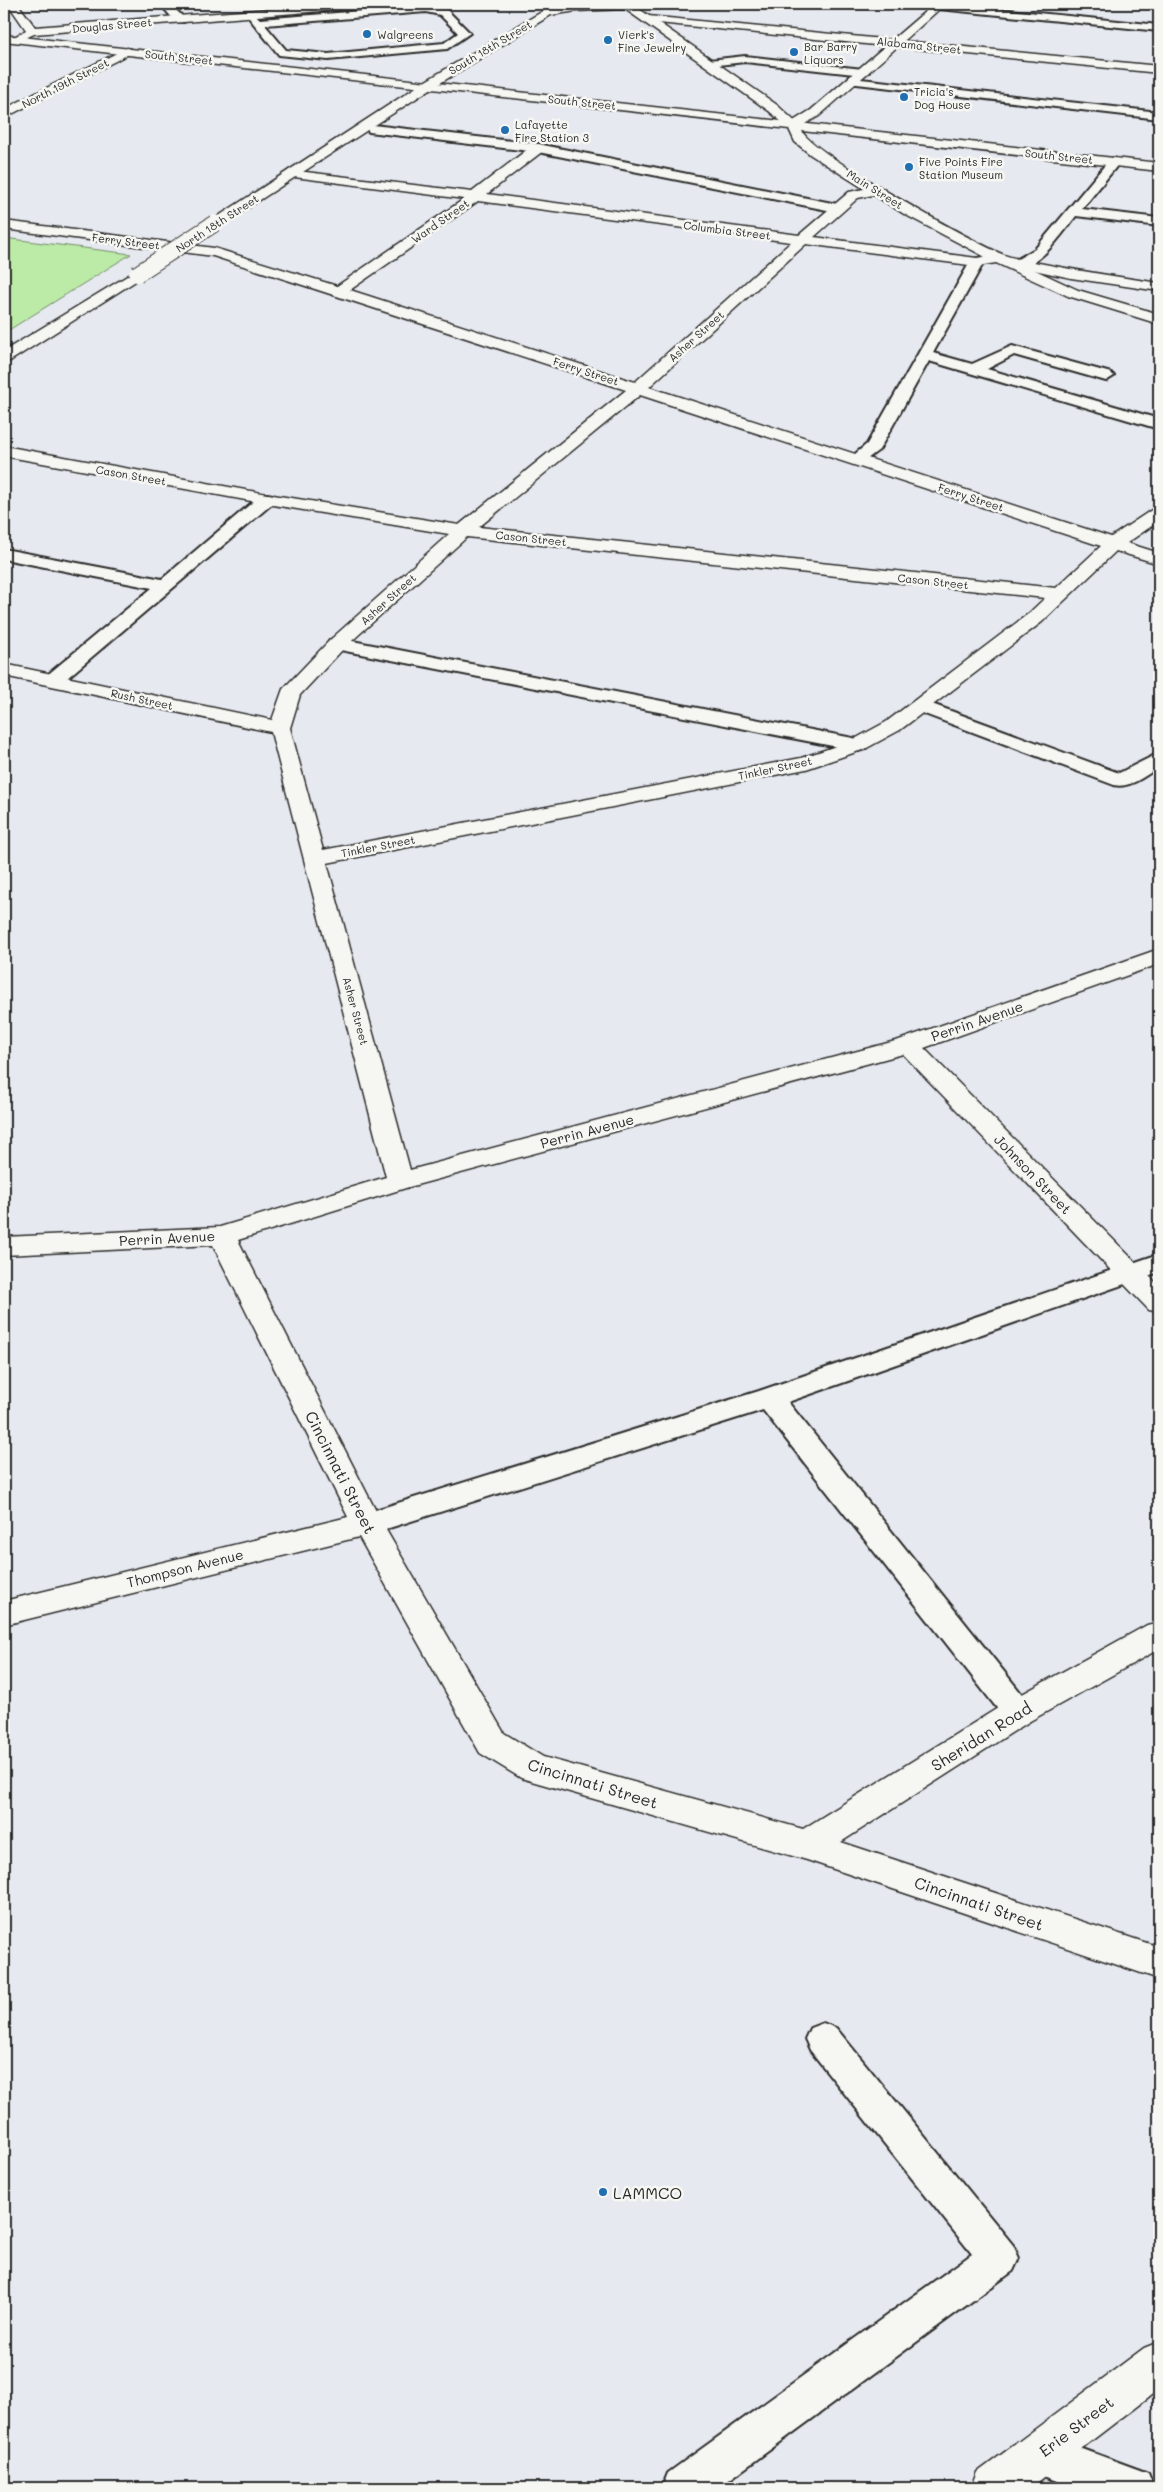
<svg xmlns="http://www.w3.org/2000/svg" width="1163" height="2492" font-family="Mali,sans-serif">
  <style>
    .green { fill: #bceaa7; stroke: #748a69 }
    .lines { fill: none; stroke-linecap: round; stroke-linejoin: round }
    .service-casing { stroke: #2b2b2b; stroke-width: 4 }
    .minor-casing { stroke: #2b2b2b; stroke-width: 3 }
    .tertiary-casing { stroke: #2b2b2b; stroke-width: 3 }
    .secondary-casing { stroke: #2b2b2b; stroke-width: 3 }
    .primary-casing { stroke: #2b2b2b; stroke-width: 3 }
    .service { fill: #f6f6f2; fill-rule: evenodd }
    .minor { fill: #f6f6f2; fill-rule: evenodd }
    .tertiary { fill: #f6f6f2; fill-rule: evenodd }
    .secondary { fill: #f6f6f2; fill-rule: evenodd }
    .primary { fill: #f6f6f2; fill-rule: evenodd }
    .secondary-bridge-casing { stroke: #2b2b2b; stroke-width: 18; stroke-linecap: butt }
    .secondary-bridge { stroke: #f6f6f2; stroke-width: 16 }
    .poi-dot { fill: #1f6fb2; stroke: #f6f6f2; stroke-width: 2 }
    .labels { text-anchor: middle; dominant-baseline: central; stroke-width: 5; stroke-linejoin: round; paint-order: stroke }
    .far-street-label { font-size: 11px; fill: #2b2b2b; stroke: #f6f6f2 }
    .far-poi-label { font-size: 11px; fill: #2b2b2b; stroke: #f6f6f2; text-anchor: start }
    .street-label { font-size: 14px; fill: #2b2b2b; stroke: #f6f6f2 }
    .near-street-label { font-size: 16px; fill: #2b2b2b; stroke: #f6f6f2 }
    .near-poi-label { font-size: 16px; fill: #2b2b2b; stroke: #f6f6f2; text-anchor: start }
  </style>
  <rect width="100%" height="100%" fill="#e6eaf0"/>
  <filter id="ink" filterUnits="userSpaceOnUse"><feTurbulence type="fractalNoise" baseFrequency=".02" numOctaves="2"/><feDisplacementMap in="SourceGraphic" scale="10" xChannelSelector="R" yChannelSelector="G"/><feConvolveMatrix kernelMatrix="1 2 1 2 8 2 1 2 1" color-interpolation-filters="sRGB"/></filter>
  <g filter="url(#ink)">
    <path class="green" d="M4 238 131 254 4 333Z"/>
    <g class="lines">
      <g class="service-casing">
        <g id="service">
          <path d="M160 4H170L184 18V22H176Z"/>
          <path d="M914 4H948L1159 25V31L919 7Z"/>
          <path d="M426 6 447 10 470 33 447 49 328 60 279 55 246 14 251 11 260 19ZM426 12 440 15 458 33 444 43 328 54 286 50 265 25Z"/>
          <path d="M745 56 863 69 869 72 863 75 745 62 709 66 703 63 709 60Z"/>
          <path d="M852 78 1159 112V119L848 83V79Z"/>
          <path d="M373 125 538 144 837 204 843 208 837 212 538 152 369 132 367 129Z"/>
          <path d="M1114 158 1120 162 1082 209 1159 218V226L1076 216C1064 231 1038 271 1016 266L1014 263 1016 260 1035 249 1110 159Z"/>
          <path d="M977 258 984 262 933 353 972 364 1012 346 1111 373 1114 376 1106 381 1014 355 987 369 1159 419V429L929 361 879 450 863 462H851L849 459 867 444 970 262Z"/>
          <path d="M267 494 273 495 275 499 273 503 60 684H46L43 680 46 676 152 588 4 559V549L162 579 261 495Z"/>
          <path d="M337 638 858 739 865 741 868 745 865 749 858 751 330 648 328 644 330 640Z"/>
          <path d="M921 700 1119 773 1159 753V767C1146 775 1130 789 1114 785L914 710 911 706 914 702Z"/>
          <path d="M1159 1254V1272L788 1402 1029 1703 1034 1712 1029 1721 1018 1725 1007 1721 763 1410 367 1535 356 1532 352 1524 356 1516 759 1391Z"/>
          <path d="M823 2023 836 2028 1013 2245 1019 2258 1013 2271 718 2488H662L668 2473 972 2254 810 2050 805 2039 810 2028Z"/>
          <path d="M1039 2433 1148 2473 1154 2488H1076L1024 2469 1018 2454 1024 2439Z"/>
        </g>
      </g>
      <g class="minor-casing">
        <g id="minor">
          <path d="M8 4H18L35 27 333 4H376L371 7 34 34 17 42 11 39 26 30Z"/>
          <path d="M538 4H550L556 10 555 12H547Z"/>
          <path d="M934 4H945L904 41 1159 66V73L897 47 819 116 794 130 790 129 788 126 790 123 811 110 885 46 648 22 642 19 648 16 892 40Z"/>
          <path d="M127 48 131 49V53L4 118V109Z"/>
          <path d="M538 144 543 145 544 148 543 151 487 194 799 235 849 192 878 186 885 190 883 193 858 198 814 237 977 258 998 254 1003 255 1078 290 1159 314V324L1068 296 996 263 977 266 806 244 649 387 1111 537 1153 509 1159 508V521L1127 543 1159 553V564L1116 551 1042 622 900 730 865 749 806 769 327 863 410 1170 899 1040 1159 949V964L924 1048 1159 1286V1312L1149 1310 903 1054 409 1187 238 1240 382 1523 504 1733 543 1757 803 1829 1006 1703 1147 1625 1159 1622V1649L1030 1721 841 1842 1159 1947V1979L807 1860 521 1778 480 1753 359 1537 4 1625V1601L348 1517 213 1245 4 1255V1237L220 1227 386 1177 271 732 4 676V664L272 720 283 689 330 640 449 534 267 504 4 456V446L267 494 459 525 626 390 213 256 4 229V221L214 248 337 286 464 199 294 177 289 176 287 173 289 170 472 192 533 145ZM478 201 791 242 635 382 350 290ZM640 395 1101 546 1056 588 479 527ZM467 537 1045 598 1028 614 886 722 851 741 801 758 323 850 290 728 300 695 344 648Z"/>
        </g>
      </g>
      <g class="tertiary-casing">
        <path id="tertiary" d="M1159 2342V2389L1030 2488H972L978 2472 1144 2348Z"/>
      </g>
      <g class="secondary-casing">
        <g id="secondary">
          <path d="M555 4H567L565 7 632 4 777 105 800 126 794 130 790 129 769 111 625 9 577 11 551 15 432 88 220 226 215 227 208 223 424 82Z"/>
          <path d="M137 270 142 271 144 274 142 277 10 361 4 363V351Z"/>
        </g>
      </g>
      <g class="primary-casing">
        <path id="primary" d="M4 35 1159 163V171L802 131C810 152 973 242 1002 254 1013 259 1027 260 1039 263 1079 271 1119 277 1159 283V291L1071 278 993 261 904 214 811 155 795 142 789 129 4 41Z"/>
      </g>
      <use href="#service" class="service"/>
      <use href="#minor" class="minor"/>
      <use href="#tertiary" class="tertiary"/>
      <use href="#secondary" class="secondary"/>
      <use href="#primary" class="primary"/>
      <g class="secondary-bridge-casing">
        <path id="secondary-bridge" d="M137 274 215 223"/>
      </g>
      <use href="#secondary-bridge" class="secondary-bridge"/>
    </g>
  </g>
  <g class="poi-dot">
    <circle cx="367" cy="34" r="5"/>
    <circle cx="608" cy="40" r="5"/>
    <circle cx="794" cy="52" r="5"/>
    <circle cx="904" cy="97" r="5"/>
    <circle cx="505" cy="130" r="5"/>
    <circle cx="909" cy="167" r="5"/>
    <circle cx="603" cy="2192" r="5"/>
  </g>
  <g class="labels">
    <g class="far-street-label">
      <text transform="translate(112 25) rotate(-5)">Douglas Street</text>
      <text transform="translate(919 45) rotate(6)">Alabama Street</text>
      <text transform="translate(490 47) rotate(-31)">South 18th Street</text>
      <text transform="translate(179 57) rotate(6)">South Street</text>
      <text transform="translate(65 83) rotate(-27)">North 19th Street</text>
      <text transform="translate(582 102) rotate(6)">South Street</text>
      <text transform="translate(1059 156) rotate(6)">South Street</text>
      <text transform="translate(875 189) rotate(32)">Main Street</text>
      <text transform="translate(440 221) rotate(-35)">Ward Street</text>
      <text transform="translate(217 223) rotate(-33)">North 18th Street</text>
      <text transform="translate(727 230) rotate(7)">Columbia Street</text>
      <text transform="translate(126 241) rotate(7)">Ferry Street</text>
      <text transform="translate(696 336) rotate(-42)">Asher Street</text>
      <text transform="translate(586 371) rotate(18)">Ferry Street</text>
      <text transform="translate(131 475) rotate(10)">Cason Street</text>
      <text transform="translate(971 497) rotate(18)">Ferry Street</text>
      <text transform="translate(531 538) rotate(6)">Cason Street</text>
      <text transform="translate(933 581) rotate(6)">Cason Street</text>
      <text transform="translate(388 599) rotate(-42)">Asher Street</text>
      <text transform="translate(142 699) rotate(12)">Rush Street</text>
      <text transform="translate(775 768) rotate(-12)">Tinkler Street</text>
      <text transform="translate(378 846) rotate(-11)">Tinkler Street</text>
      <text transform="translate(356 1011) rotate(75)">Asher Street</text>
    </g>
    <g class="far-poi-label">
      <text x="377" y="34">Walgreens</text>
      <text x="618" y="34">Vierk's<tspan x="618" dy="13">Fine Jewelry</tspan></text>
      <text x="804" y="46">Bar Barry<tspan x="804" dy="13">Liquors</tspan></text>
      <text x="914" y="91">Tricia's<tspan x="914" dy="13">Dog House</tspan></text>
      <text x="515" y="124">Lafayette<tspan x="515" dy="13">Fire Station 3</tspan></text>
      <text x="919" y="161">Five Points Fire<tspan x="919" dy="13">Station Museum</tspan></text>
    </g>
    <g class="street-label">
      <text transform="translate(977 1021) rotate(-19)">Perrin Avenue</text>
      <text transform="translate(587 1131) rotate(-15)">Perrin Avenue</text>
      <text transform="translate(1033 1174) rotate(46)">Johnson Street</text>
      <text transform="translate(167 1238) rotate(-3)">Perrin Avenue</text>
      <text transform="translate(185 1568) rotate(-14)">Thompson Avenue</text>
    </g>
    <g class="near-street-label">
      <text transform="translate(341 1472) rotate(63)">Cincinnati Street</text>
      <text transform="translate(981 1736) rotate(-32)">Sheridan Road</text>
      <text transform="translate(593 1783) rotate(17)">Cincinnati Street</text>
      <text transform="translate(979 1903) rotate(19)">Cincinnati Street</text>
      <text transform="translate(1076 2426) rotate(-37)">Erie Street</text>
    </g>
    <g class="near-poi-label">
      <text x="613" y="2192">LAMMCO</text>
    </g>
  </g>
  <rect width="1163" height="2492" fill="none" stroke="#f6f6f2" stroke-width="20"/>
  <rect x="10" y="10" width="1143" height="2472" fill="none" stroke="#2b2b2b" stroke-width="2" filter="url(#ink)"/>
</svg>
